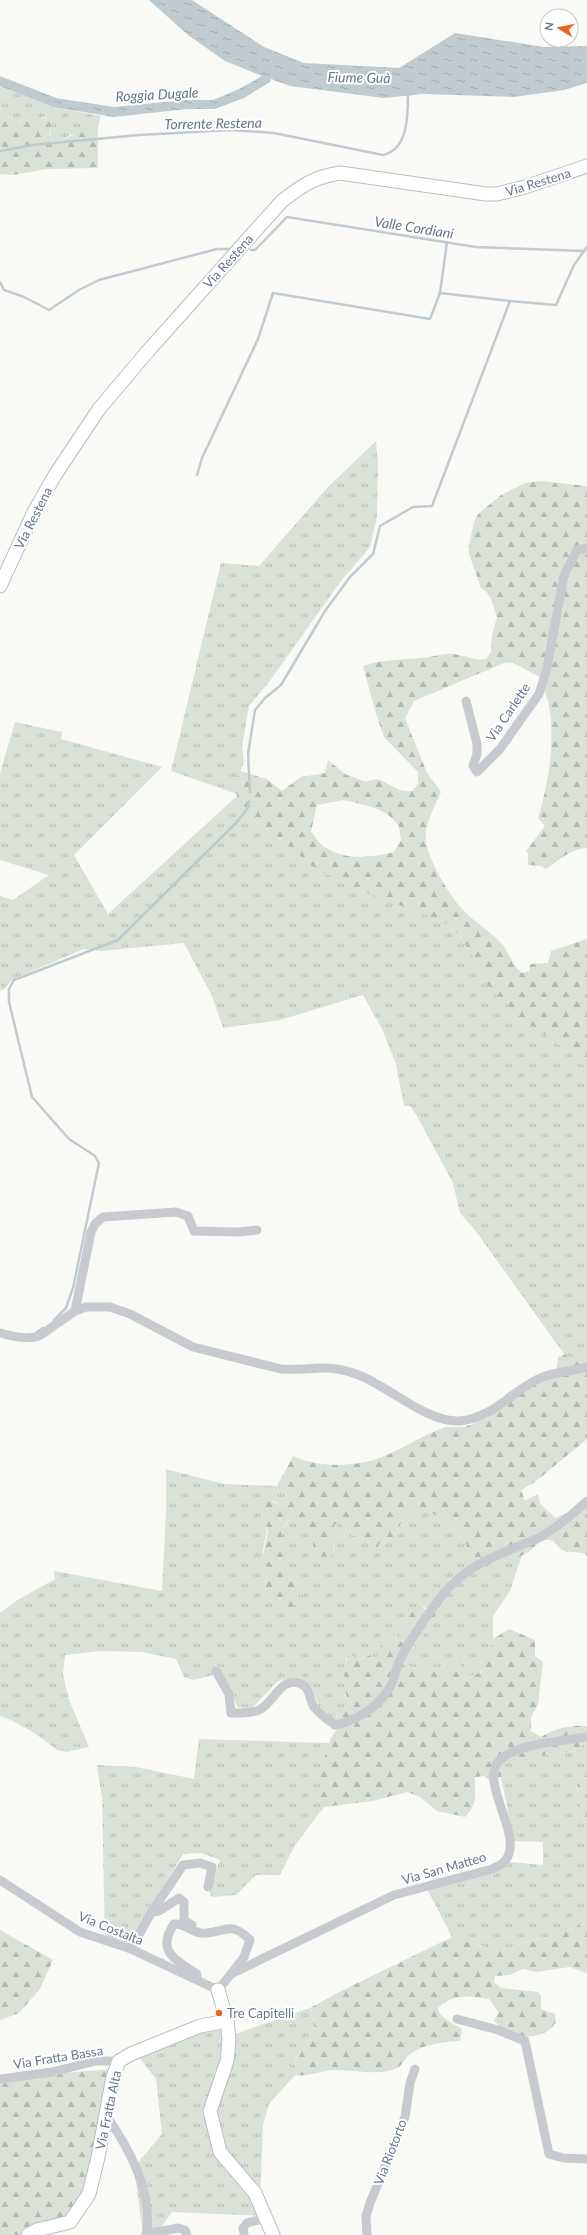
<svg xmlns="http://www.w3.org/2000/svg" width="587" height="2235" font-family="Lato,sans-serif">
  <style>
    .grass { fill: url(#grass-tufts) }
    .forest { fill: url(#forest-firs); fill-rule: evenodd }
    .water { fill: url(#water-ripples) }
    .lines { fill: none; stroke-linecap: round; stroke-linejoin: round }
    .stream { stroke: #c0cbd0; stroke-width: 2.5 }
    .secondary-casing { stroke: #b9bec3; stroke-width: 15 }
    .street { stroke: #c7cace; stroke-width: 9 }
    .secondary { stroke: #fff; stroke-width: 13 }
    .poi-dot { fill: #ef6021; stroke: #fff; stroke-width: 1.5 }
    .labels { text-anchor: middle; dominant-baseline: central; stroke-width: 4; stroke-linejoin: round; paint-order: stroke }
    .street-label { font-size: 13px; fill: #667789; stroke: #fff }
    .poi-label { font-size: 13px; fill: #667789; stroke: #fff; text-anchor: start }
    .water-label { font-size: 14px; font-style: italic; fill: #627884; stroke: #fff }
  </style>
  <defs>
    <pattern id="grass-tufts" width="24" height="20" patternUnits="userSpaceOnUse"><rect width="24" height="20" fill="#dae1d7"/><path d="M3 7l-1-3M5 7V3M7 7l1-3M15 17l-1-3M17 17v-4M19 17l1-3" fill="none" stroke="#b5bbb4"/></pattern>
    <pattern id="forest-firs" width="22" height="20" patternUnits="userSpaceOnUse"><rect width="22" height="20" fill="#dae1d7"/><path d="M5 1l3.5 6h-7zM16 11l3.5 6h-7z" fill="#b5bbb4"/></pattern>
    <pattern id="water-ripples" width="26" height="14" patternUnits="userSpaceOnUse"><rect width="26" height="14" fill="#c0cbd0"/><path d="M2 4q2-2 4 0t4 0M15 11q2-2 4 0t4 0" fill="none" stroke="#a0aaaf"/></pattern>
  </defs>
  <rect width="100%" height="100%" fill="#f9f9f6"/>
  <g class="grass">
    <path d="M0 86 53 107 101 116 98 126 94 131 70 135 59 142H53L49 138 51 132 46 117 21 120 16 123 0 108Z"/>
    <path d="M376 441 378 464 377 517 370 547 341 581 269 682 249 706 242 746 244 762 234 788 237 794 171 771 221 563 259 566 327 488Z"/>
    <path d="M15 722 62 732 61 739 162 767 74 855 108 914 237 796 256 823 283 841 444 922 462 938 470 952 522 1020 538 1029 577 1058 587 1069V1363L575 1361 564 1354 475 1230 460 1213 453 1183 417 1116 410 1106H404L396 1064 382 1029 363 995 280 1020 223 1028 212 996 184 943 102 951 84 949 13 979 3 990H0V896L13 900 49 875 0 860V773Z"/>
    <path d="M166 1469 224 1484 277 1486 280 1492 286 1493 290 1505 284 1506 273 1501 262 1512C271 1533 264 1533 263 1554 263 1559 268 1563 268 1568 268 1574 264 1581 265 1587 265 1601 279 1607 291 1608L298 1587C293 1580 288 1574 285 1566 282 1553 277 1517 297 1519 303 1520 306 1521 311 1525V1532L334 1549 332 1536 335 1524H341L351 1534 363 1539 368 1543 370 1549 396 1535 404 1515 417 1510 432 1513 445 1521 466 1542 467 1554C493 1564 496 1567 522 1555L510 1591 493 1616V1639L489 1652 481 1661 483 1667 480 1673C474 1673 470 1677 463 1679L457 1663 428 1673C420 1666 409 1671 403 1660L423 1636 435 1614 425 1607 413 1609 399 1637 387 1639 376 1659 365 1657 359 1660 346 1658 345 1696 349 1701V1707L338 1714 335 1720 322 1714 312 1688 305 1682 294 1678 278 1681 251 1709 237 1707 232 1690 221 1673 194 1680 184 1677 176 1659 142 1652 101 1651 65 1655 63 1674 69 1700 89 1747 67 1752 57 1750 36 1734 11 1720 0 1716V1613L16 1601 55 1579 54 1571 162 1591 166 1514Z"/>
    <path d="M199 1739 329 1743 318 1800 324 1807 295 1845 280 1875H256L236 1895 212 1897 209 1891 220 1860 202 1853 183 1854 133 1937 129 1950 105 1941 102 1798 97 1765 136 1767 194 1779Z"/>
    <path d="M587 1742V1774L578 1781 577 1799 587 1825V1922L559 1934 517 1945 511 1950 499 1951 452 1937 424 1883 440 1877 443 1885 483 1874 511 1862 543 1865V1842L514 1841 501 1777 502 1769 506 1760 575 1751Z"/>
    <path d="M310 2008 316 2035 309 2040 292 2065 295 2075 269 2104 263 2126 260 2200 265 2216 172 2212 155 2235H143L134 2167 162 2134 156 2079 135 2052 226 2019 229 2036Z"/>
  </g>
  <g class="forest">
    <path d="M0 108 16 123C26 117 41 115 52 120L49 138 53 142H59L76 133 94 131 98 126V168L47 169 13 175 0 174Z"/>
    <path d="M540 481 587 486V848C570 849 559 860 546 869L541 866 528 865V853L526 851 545 826 538 818C549 783 556 737 548 701 546 693 542 685 540 677L511 662 504 663 414 701 405 718 427 773 441 792C435 806 424 825 426 841 428 860 451 899 465 912 477 924 491 932 502 944 510 953 512 968 523 973L529 971 530 964 548 963 551 951 587 939V1069L577 1058 538 1029 522 1020 488 986 462 938 444 922 352 887 313 867 283 841 256 823 240 804 234 788 240 771 267 779 282 791 301 777 325 773 328 760 345 774 366 782C380 775 383 783 396 788 401 791 406 791 412 791L418 784V772L384 737 376 714 363 666C383 659 401 660 422 658 432 658 441 653 453 654 464 655 475 661 486 659L491 652 492 635 497 617 491 599 486 591 481 588 469 554V546L474 522 478 514 501 495 525 483ZM344 800C362 804 390 809 399 827 400 831 400 836 401 840L394 852C371 858 342 861 322 845 318 842 314 835 311 831L317 805Z"/>
    <path d="M564 1354 575 1361 587 1363V1439L535 1482 521 1490 525 1501 538 1494 540 1503 555 1518 587 1505V1556L584 1553C570 1551 563 1555 555 1542 542 1536 538 1545 528 1552 522 1556 513 1560 506 1563 495 1566 482 1564 472 1562L467 1554 466 1542 445 1521 432 1513 417 1510 404 1515 396 1535 379 1544 376 1550 370 1549 368 1543 363 1539 351 1534 341 1524H335C331 1535 335 1545 331 1556L325 1559 314 1551C312 1539 314 1522 299 1520 295 1519 290 1519 287 1522 279 1528 284 1563 288 1572 291 1580 300 1585 300 1594 301 1601 297 1605 291 1608L278 1606 268 1598 266 1592 265 1586 268 1568 263 1556 268 1531 262 1512 263 1505 267 1500 284 1506 290 1505 286 1493 280 1492 277 1486 293 1456C316 1467 349 1467 374 1460 395 1453 415 1440 435 1431L446 1427H465L489 1417 507 1393 530 1379 557 1370 558 1357Z"/>
    <path d="M419 1606 436 1614 423 1636 403 1660C409 1671 420 1666 428 1673L457 1663 462 1666 461 1673 463 1679C470 1677 474 1673 481 1673L483 1667 481 1661 489 1652 493 1639 509 1629 535 1640V1656L543 1662 538 1704 531 1718V1731L541 1737C556 1728 569 1725 587 1726V1742L575 1751 507 1760 502 1769 501 1777 489 1780 484 1776 475 1777C474 1796 479 1803 465 1817L437 1811 420 1797 407 1792 373 1801 324 1807 318 1800C323 1775 322 1740 343 1723L335 1720 338 1714 349 1706V1701C342 1693 343 1662 350 1654L359 1660 371 1655 376 1659 382 1643 387 1639 399 1637 413 1609Z"/>
    <path d="M587 1774V1825L577 1799 578 1781Z"/>
    <path d="M587 1922V1973L570 1967 536 1972 523 1969 510 1975 495 1976 494 1982 501 1988 538 1992 541 1996V2009L555 2014 556 2022C544 2043 507 2040 494 2020L499 2013 489 1999C470 1996 453 1993 438 2008 440 2020 454 2023 462 2029L460 2041C446 2041 421 2045 410 2054 405 2058 403 2065 397 2068 380 2077 354 2069 334 2070 320 2071 308 2077 295 2075L292 2066 309 2040 316 2035 310 2008 339 1992 452 1937 499 1951 511 1950 517 1945 559 1934Z"/>
    <path d="M0 1930 53 1960 40 1989 19 2013 0 2020Z"/>
    <path d="M113 2069 81 2202 61 2220 25 2235H0V2078Z"/>
  </g>
  <path class="water" d="M149 0H192L264 47 304 63 399 68 455 33 544 47 587 46V83L564 90 514 97 423 94 384 98 290 86 271 79 270 82 244 98 215 109H187L114 117 53 107 0 86V76L56 98 114 107 186 100H213L239 89 262 76 225 61 188 35Z"/>
  <g class="lines">
    <g class="stream">
      <path d="M0 151 33 145 139 135 231 130 274 133 383 155C408 150 408 115 408 94"/>
      <path d="M251 250H255L287 217 476 247 584 251 587 247"/>
      <path d="M0 282 4 290 24 297 49 310 79 290 99 280 217 249H232"/>
      <path d="M440 293 510 301"/>
      <path d="M197 475 202 458 258 339 273 293 430 319 440 293 447 242"/>
      <path d="M250 792 248 754 255 710 265 698 281 685 325 611 350 577 373 554 380 526 413 507 432 506 510 301 556 305 574 265 584 251"/>
      <path d="M54 1320 66 1308 73 1288 99 1163 95 1156 69 1139 32 1097 9 1002V989L14 980 118 940 237 822 247 809 249 801"/>
      <path d="M37 1332 43 1328"/>
    </g>
    <g class="secondary-casing">
      <g id="secondary">
        <path d="M0 586 34 512 55 475 99 409 148 351 282 201C303 185 314 177 340 173L486 194H497L525 187 587 166"/>
        <path d="M218 1990 227 2021 229 2040 227 2061 210 2111 220 2152 255 2193 273 2235"/>
        <path d="M28 2235 37 2230 70 2222 89 2194 98 2157 113 2077 119 2061 131 2054 200 2026 227 2021"/>
      </g>
    </g>
    <g class="street">
      <path d="M466 701 477 744V754L473 766 477 772 500 749 539 694 547 668 564 575 577 550 587 548"/>
      <path d="M75 1311 91 1232 95 1224 103 1217 176 1212 188 1216 194 1231 239 1232 257 1230"/>
      <path d="M0 1333C13 1336 26 1340 39 1336L75 1311 86 1307H110L130 1314 193 1347 281 1369C310 1371 326 1363 356 1374 388 1385 426 1423 460 1421 493 1418 512 1391 540 1378 553 1372 572 1371 587 1367"/>
      <path d="M216 1671 229 1694 231 1713C241 1713 250 1714 259 1710 274 1704 281 1673 303 1685 311 1690 309 1700 314 1707 319 1714 328 1720 335 1725 356 1721 379 1707 390 1687 395 1680 395 1670 399 1662 407 1644 431 1609 444 1593 474 1558 503 1555 542 1536 555 1529 576 1511 587 1501"/>
      <path d="M0 1880 80 1932 131 1949 218 1990 231 1974 394 1895 492 1869C496 1867 502 1865 505 1861 526 1837 477 1782 500 1760 517 1743 563 1741 587 1737"/>
      <path d="M151 1913 183 1865 200 1863 212 1867 208 1887"/>
      <path d="M131 1949 151 1913 159 1911 179 1898 184 1902V1920L192 1925"/>
      <path d="M197 1976V1974C175 1960 156 1951 174 1924 185 1923 191 1932 201 1933 224 1935 228 1918 250 1940L244 1957 232 1973"/>
      <path d="M457 2019 498 2030 525 2041 549 2154 563 2158 587 2159"/>
      <path d="M0 2079 52 2072 96 2061H119"/>
      <path d="M106 2115C129 2148 154 2194 146 2235"/>
      <path d="M147 2234 178 2228 185 2230 187 2235"/>
      <path d="M244 2235 243 2228 247 2223 266 2218"/>
      <path d="M367 2235 366 2216 370 2203 405 2117 410 2083 415 2069"/>
    </g>
    <use href="#secondary" class="secondary"/>
  </g>
  <circle class="poi-dot" cx="219" cy="2013" r="4"/>
  <g class="labels">
    <g class="street-label">
      <text transform="translate(538 182) rotate(-17)">Via Restena</text>
      <text transform="translate(228 261) rotate(-48)">Via Restena</text>
      <text transform="translate(33 518) rotate(-63)">Via Restena</text>
      <text transform="translate(508 712) rotate(-56)">Via Carlette</text>
      <text transform="translate(444 1868) rotate(-16)">Via San Matteo</text>
      <text transform="translate(111 1928) rotate(22)">Via Costalta</text>
      <text transform="translate(58 2057) rotate(-9)">Via Fratta Bassa</text>
      <text transform="translate(108 2110) rotate(-78)">Via Fratta Alta</text>
      <text transform="translate(390 2152) rotate(-69)">Via Riotorto</text>
    </g>
    <g class="poi-label">
      <text x="227" y="2013">Tre Capitelli</text>
    </g>
    <g class="water-label">
      <text transform="translate(359 77) rotate(1)">Fiume Guà</text>
      <text transform="translate(157 94) rotate(-3)">Roggia Dugale</text>
      <text transform="translate(213 123) rotate(-1)">Torrente Restena</text>
      <text transform="translate(414 227) rotate(9)">Valle Cordiani</text>
    </g>
  </g>
  <g transform="translate(559 28) rotate(280)"><circle r="19" fill="#ffffff" stroke="#c2c9d0"/>
  <path d="M0-3L7 15L0 10L-7 15Z" fill="#ef6021"/>
  <text y="-6" font-size="11" font-weight="bold" text-anchor="middle" fill="#667789">N</text>
  </g>
</svg>
